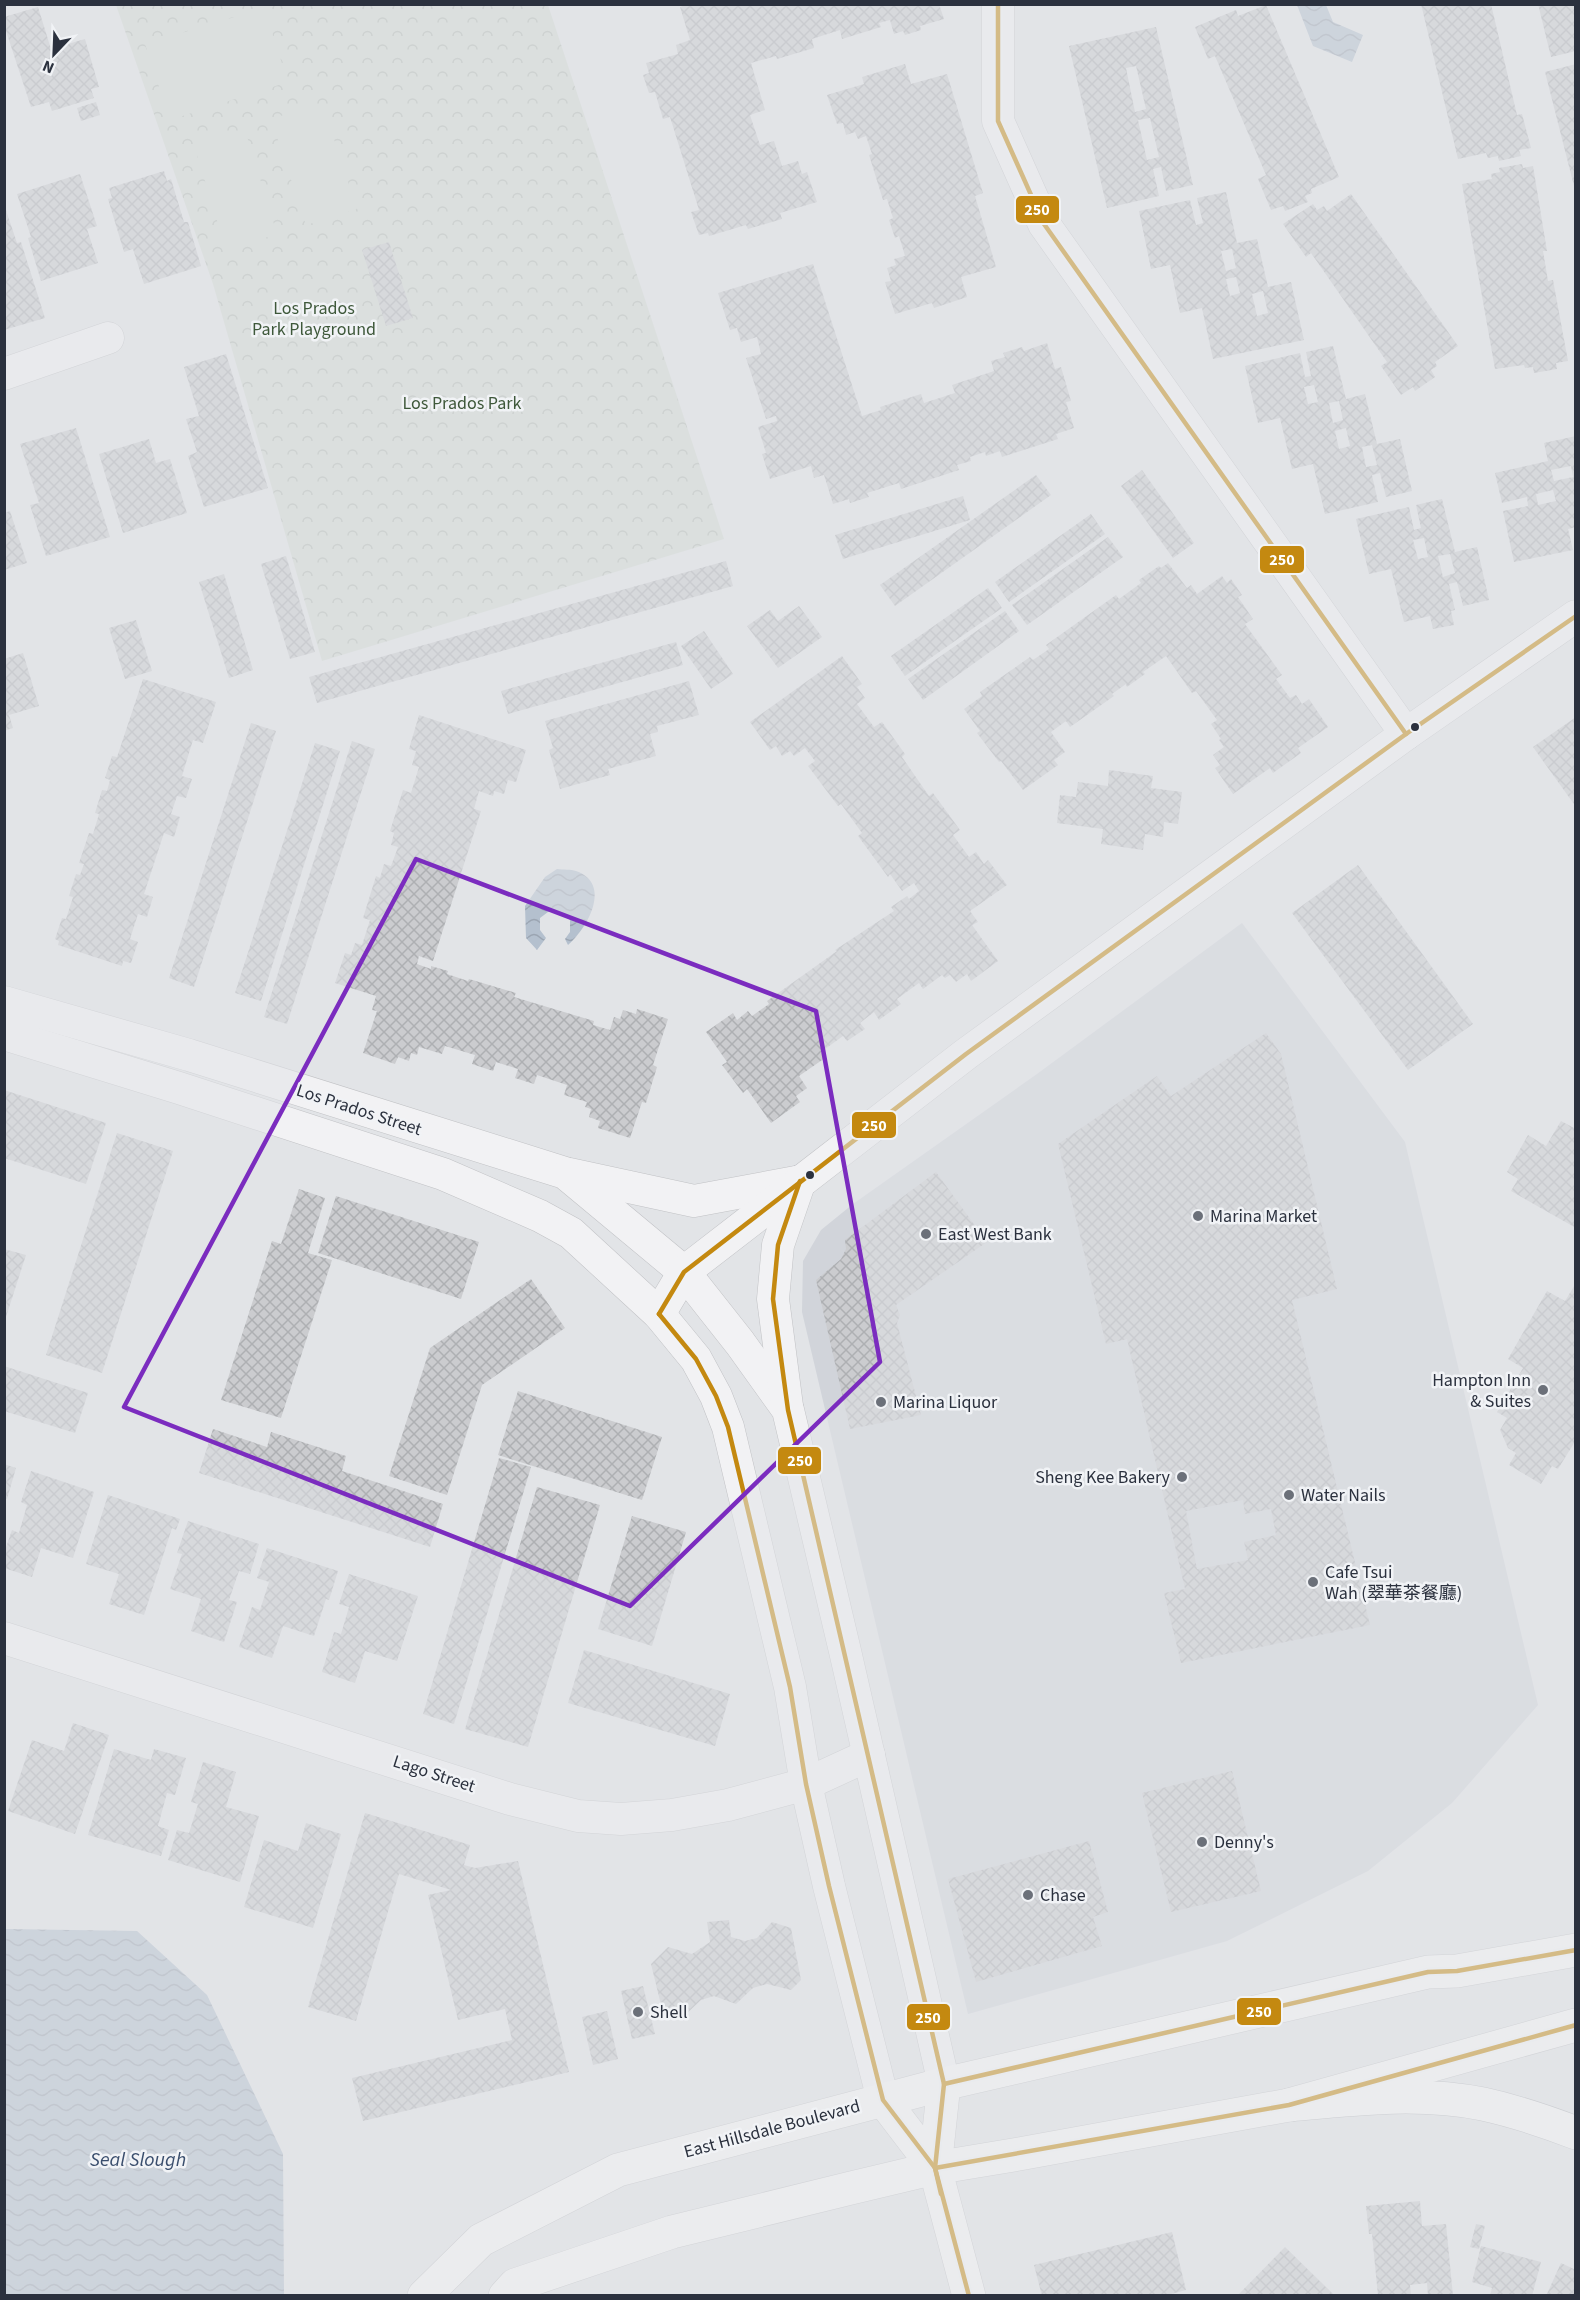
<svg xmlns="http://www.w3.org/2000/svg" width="1580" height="2300" font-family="'Source Sans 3','Noto Sans SC',sans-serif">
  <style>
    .built { fill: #d1d4da }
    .park { fill: url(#park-crowns) }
    .garden { fill: #d3dad3 }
    .water { fill: url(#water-waves) }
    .building { fill: url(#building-cross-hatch); fill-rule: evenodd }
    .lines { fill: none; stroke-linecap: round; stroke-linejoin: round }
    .minor-casing { stroke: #c1c2c5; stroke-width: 33 }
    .secondary-casing { stroke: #c1c2c5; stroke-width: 34 }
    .motorway-casing { stroke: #b5b7bb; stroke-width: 34 }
    .minor { stroke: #f2f2f4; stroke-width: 32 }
    .secondary { stroke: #f6f6f6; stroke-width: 33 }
    .motorway { stroke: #f6f6f6; stroke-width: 33 }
    .bus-1-casing { stroke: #f1f3f6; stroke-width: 9 }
    .bus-1 { stroke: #c48910; stroke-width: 4.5 }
    .marked { fill: none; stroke: #7b2cbf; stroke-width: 4.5; stroke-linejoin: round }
    .bus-dot { fill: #2b313e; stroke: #f1f3f6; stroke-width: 2 }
    .poi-dot { fill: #6b7079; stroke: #f1f3f6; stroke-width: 2 }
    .labels { text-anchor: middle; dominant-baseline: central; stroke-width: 5; stroke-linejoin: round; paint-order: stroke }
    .park-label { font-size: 18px; fill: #3e583a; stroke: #f1f3f6 }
    .street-label { font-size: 18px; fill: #2b313e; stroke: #f1f3f6 }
    .poi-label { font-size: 18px; fill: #2b313e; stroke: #f1f3f6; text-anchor: start }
    .water-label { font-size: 20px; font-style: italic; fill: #3a4e6d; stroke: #f1f3f6 }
    .line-badge { stroke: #f1f3f6; stroke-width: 2 }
    .badge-label { font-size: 16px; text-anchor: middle; font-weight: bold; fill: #fff }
  </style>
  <defs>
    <pattern id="park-crowns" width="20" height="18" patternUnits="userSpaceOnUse" patternTransform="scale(1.5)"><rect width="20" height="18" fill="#d3dad3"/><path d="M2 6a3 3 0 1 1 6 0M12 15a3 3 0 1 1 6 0" fill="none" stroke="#b5bcb6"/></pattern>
    <pattern id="water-waves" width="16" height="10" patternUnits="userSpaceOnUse" patternTransform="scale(1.5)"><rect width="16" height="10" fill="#b4c0ce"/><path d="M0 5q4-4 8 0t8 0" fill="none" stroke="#9ba5b2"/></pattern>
    <pattern id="building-cross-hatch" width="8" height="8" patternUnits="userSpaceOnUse" patternTransform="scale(1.5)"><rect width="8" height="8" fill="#cbcccf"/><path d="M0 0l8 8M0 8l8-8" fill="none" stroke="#aeb0b3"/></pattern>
  </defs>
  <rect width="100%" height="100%" fill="#e2e4e7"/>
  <path class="built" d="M1242 923 1405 1142 1538 1705 1452 1803 1368 1871 1227 1941 968 2014 802 1312 803 1261 821 1230 853 1204 1037 1074Z"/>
  <path class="park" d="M116 5H548L724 539 322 661 213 284Z"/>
  <g class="garden">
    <path d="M264 8 288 82 170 120 145 44Z"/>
    <path d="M322 103 357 209 306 225 271 119Z"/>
    <path d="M245 130 277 234 226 250 194 145Z"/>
  </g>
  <g class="water">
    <path d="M1297 5H1326L1333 22 1363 35 1352 62 1313 46Z"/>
    <path d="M557 869C563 870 571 869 576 871 613 884 587 929 568 945L565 939 570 932V920L561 912H548L540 918V930L546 938 537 950 526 938 525 906 545 877Z"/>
    <path d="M5 1929 137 1931 207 1995 283 2154 284 2295H5Z"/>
  </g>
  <g class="building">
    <path d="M688 4H939L944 19 920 26 921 30 905 35 903 31 894 34 890 20 879 23 881 27 842 39 840 30 812 39 814 48 777 59 776 56 751 63 765 110 750 115 760 145 774 141 782 166 798 161 802 174 807 172 817 202 780 213 782 219 748 229 746 225 709 236 708 233 699 235 691 212 699 210 670 117 663 119 655 92 649 93 643 75 649 73 646 63 678 54 676 45 690 40 680 7Z"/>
    <path d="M1421 4H1491L1517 115 1522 114 1531 148 1519 150 1521 156 1499 161 1498 156 1488 158 1486 153 1458 159Z"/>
    <path d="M1538 4H1576V51L1551 57Z"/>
    <path d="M1266 5 1339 177 1311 189 1312 193 1305 196 1308 202 1285 211 1283 206 1271 210 1258 179 1266 175 1215 56 1208 59 1195 27 1236 10 1238 16Z"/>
    <path d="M38 7 51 49 85 39 99 87 91 89 94 98 52 111 49 102 31 107 4 25V17Z"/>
    <path d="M1156 27 1193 185 1166 191 1161 167 1153 169 1159 196 1107 208 1069 46ZM1136 66 1146 109 1135 112 1126 68ZM1150 118 1159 157 1147 160 1138 120Z"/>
    <path d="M905 64 911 84 947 74 983 193 975 196 996 267 961 277 967 297 934 308 932 303 895 314 885 282 891 281 887 268 896 265 894 259 905 256 899 236 895 238 889 220 893 218 887 199 883 200 869 155 872 154 866 136 858 139 855 132 846 135 843 123 837 124 827 95 864 84 862 77Z"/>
    <path d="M1576 64V190H1575L1545 72Z"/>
    <path d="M96 102 100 115 81 121 77 108Z"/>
    <path d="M1522 164 1523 168 1533 166 1547 251H1543L1548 281 1553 280 1568 361 1556 363 1557 369 1534 373 1533 367 1525 368 1524 365 1495 369 1462 184 1492 179 1491 174 1500 172 1499 168Z"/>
    <path d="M164 171 167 181 171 179 184 222H188L201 266 144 284 133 249 124 252 108 199 112 198 109 188Z"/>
    <path d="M80 174 97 226 87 229 98 263 41 281 28 238 31 237 17 194Z"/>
    <path d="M1226 192 1237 243 1257 239 1268 287 1291 282 1304 340 1213 359 1202 308 1180 313 1170 265 1151 269 1139 211 1190 200 1196 225 1203 223 1197 198ZM1232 249 1236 268 1226 271 1221 251ZM1236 277 1240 293 1230 296 1226 279ZM1263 291 1268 313 1257 316 1252 294Z"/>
    <path d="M1351 194 1458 346 1435 362 1437 366 1431 370 1435 377 1415 391 1413 387 1401 395 1381 366 1387 362 1311 253 1306 257 1283 224 1313 204 1317 210 1324 206 1327 211Z"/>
    <path d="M4 204 17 243 21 242 45 318 4 330Z"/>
    <path d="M389 242 413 318 386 326 362 250Z"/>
    <path d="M813 264 862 416 881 410 880 407 921 394 924 403 955 393 952 385 994 371 991 361 1005 357 1003 353 1022 347 1024 351 1047 343 1055 369 1061 367 1071 401 1066 402 1074 428 1056 434 1058 439 1002 457 1000 451 986 456 985 452 970 457 971 461 957 465 959 470 901 489 899 483 867 493 869 497 850 503 849 499 833 504 824 475 814 478 811 466 770 479 762 454 766 453 758 427 777 421 776 416 766 419 746 358 761 354 757 337 741 342 737 328 730 330 718 293Z"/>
    <path d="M1333 346 1346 399 1365 394 1377 444 1400 439 1412 491 1386 497 1380 473 1372 475 1378 502 1325 514 1313 464 1292 469 1280 418 1258 423 1245 366 1300 353 1305 377 1311 376 1306 352ZM1314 385 1318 402 1308 404 1304 387ZM1339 401 1343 420 1333 423 1329 403ZM1346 428 1350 446 1339 449 1335 431ZM1372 445 1377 465 1366 467 1362 447Z"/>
    <path d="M226 354 268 488 204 507 188 456 197 452 186 419 199 416 184 367Z"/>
    <path d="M76 428 110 537 46 556 30 505 39 503 20 444Z"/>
    <path d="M1576 436V527L1568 529 1573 550 1514 562 1503 511 1528 506 1527 497 1502 503 1495 473 1548 461 1544 443ZM1571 466 1573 477 1554 481 1551 470ZM1553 490 1556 501 1538 505 1536 494Z"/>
    <path d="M149 439 156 463 170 459 187 513 123 533 99 454Z"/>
    <path d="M1142 470 1194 543 1173 558 1121 486Z"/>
    <path d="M1036 475 1051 495 895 606 880 585Z"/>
    <path d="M963 496 970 520 843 559 835 535Z"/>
    <path d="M1442 499 1455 552 1477 547 1489 600 1463 606 1457 582 1449 584 1455 610 1451 611 1454 625 1433 629 1430 616 1404 622 1391 569 1369 574 1356 519 1409 507 1414 530 1421 528 1416 505ZM1424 538 1428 557 1418 559 1413 540ZM1450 554 1455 573 1443 577 1438 556Z"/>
    <path d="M10 511 27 563 4 570V513Z"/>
    <path d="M1091 514 1105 534 1009 602 995 582Z"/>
    <path d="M1108 537 1123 557 1027 625 1012 605Z"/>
    <path d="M286 556 315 652 290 659 261 564Z"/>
    <path d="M726 561 733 586 317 703 309 677Z"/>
    <path d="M1168 563 1187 588 1191 585 1197 594 1222 576 1227 583 1231 579 1242 595 1238 597 1253 619 1245 624 1282 675 1276 679 1290 698 1296 695 1302 704 1309 699 1328 727 1298 748 1301 753 1273 773 1270 768 1233 794 1215 768 1220 765 1213 755 1224 747 1219 740 1221 739 1211 724 1217 720 1196 691 1192 693 1166 656 1143 672 1145 674 1127 687 1126 684 1112 694 1114 696 1070 727 1066 721 1051 732 1065 752 1054 760 1058 765 1023 790 1001 761 999 762 977 733 980 731 964 709 982 696 980 692 1030 657 1033 660 1049 649 1046 645 1116 595 1119 599 1141 583 1139 580 1159 566 1161 568Z"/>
    <path d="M224 574 253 670 229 678 199 582Z"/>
    <path d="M988 588 1002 608 905 676 891 656Z"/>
    <path d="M799 606 822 637 778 668 747 626 770 610 778 621Z"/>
    <path d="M1005 611 1019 631 923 700 908 679Z"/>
    <path d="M136 620 152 671 125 679 109 628Z"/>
    <path d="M704 631 733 674 711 689 681 646Z"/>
    <path d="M676 642 683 665 508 714 501 691Z"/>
    <path d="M23 653 39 706 9 715 13 728 4 731V659Z"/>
    <path d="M842 656 862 684 857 687 865 698 857 704 874 727 882 722 905 754 902 757 929 796 933 793 960 830 953 835 969 857 976 852 984 864 988 860 1007 885 970 911 978 922 972 925 998 961 971 981 967 974 956 982 950 975 945 978 942 975 923 989 919 983 897 999 901 1004 879 1020 874 1012 860 1023 865 1029 847 1041 843 1036 821 1052 825 1058 799 1076 807 1088 796 1096 800 1102 771 1123 747 1089 743 1093 722 1065 727 1062 706 1032 733 1013 737 1020 748 1011 752 1016 769 1004 767 1001 837 951 835 950 894 911 891 907 907 896 909 899 919 891 914 883 902 891 890 874 888 877 858 836 862 833 841 804 838 806 808 766 815 761 805 748 794 756 790 751 782 756 776 746 770 750 750 722Z"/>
    <path d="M143 679 216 702 203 743 193 740 182 776 192 779 186 798 177 796 171 814 180 817 174 837 164 833 144 894 153 897 147 917 138 914 130 939 138 942 131 963 123 961 122 966 58 945 59 941 55 939 62 918 66 919 73 897 69 896 76 874 80 875 84 864 79 863 89 833 93 834 99 814 95 813 102 790 107 791 110 780 105 778 112 756 117 757Z"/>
    <path d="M689 681 699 715 657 726 658 732 650 734 656 756 608 769 610 775 560 789 549 750 553 748 545 721Z"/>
    <path d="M419 715 526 750 516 782 508 780 504 794 494 791 493 796 479 791 474 809 481 811 433 961 419 956 417 964 431 969V966L448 971 447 974 468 981 469 979 516 993 514 997 594 1021 593 1025 610 1030 614 1017 620 1019 623 1010 636 1014 637 1009 668 1019 653 1065 657 1067 646 1103 642 1102 630 1138 598 1128 600 1121 589 1117 591 1109 585 1107 587 1102 564 1095 567 1085 537 1075 534 1084 515 1078 518 1069 496 1062 493 1071 472 1064 475 1055 445 1046 442 1054 419 1047 417 1055 411 1053 409 1061 398 1057 395 1064 363 1053 377 1011 372 1010 376 996 335 983 345 953 351 955 355 943 362 945 370 920 363 918 376 876 380 878 384 864 391 866 398 847 391 845 394 833 390 831 403 790 411 793 419 767 412 765 416 751 409 749Z"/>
    <path d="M1576 717V807L1533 747Z"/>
    <path d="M251 723 276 731 194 987 169 978Z"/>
    <path d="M352 741 375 749 287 1024 264 1017Z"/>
    <path d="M315 743 340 751 261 1001 235 993Z"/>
    <path d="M1109 770 1153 776 1151 788 1182 792 1178 824 1164 822 1163 837 1145 834 1143 850 1101 844 1103 829 1057 823 1060 795 1076 797 1078 782 1108 786Z"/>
    <path d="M1358 865 1473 1024 1408 1070 1292 913Z"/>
    <path d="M1266 1033 1281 1054 1337 1289 1292 1300 1370 1625 1181 1663 1164 1593 1185 1589 1127 1339 1106 1344 1058 1144 1157 1076 1171 1096ZM1243 1500 1245 1514 1271 1509 1276 1535 1244 1542 1248 1560 1197 1569 1186 1511Z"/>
    <path d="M4 1090 106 1123 86 1184 4 1158Z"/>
    <path d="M1561 1121 1576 1129V1228L1511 1191 1518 1179 1507 1172 1528 1135 1546 1146Z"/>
    <path d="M117 1133 173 1151 102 1373 46 1355Z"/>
    <path d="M936 1172 987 1242 896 1305 900 1315 897 1323 921 1415 850 1429 816 1280 841 1259 846 1249 845 1240Z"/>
    <path d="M299 1189 325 1198 308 1253 332 1260 281 1418 221 1400 272 1241 281 1244Z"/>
    <path d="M336 1196 479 1242 461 1299 318 1253Z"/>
    <path d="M4 1249 26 1255 5 1320H4Z"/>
    <path d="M531 1279 565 1328 482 1385 447 1495 389 1476 430 1348Z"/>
    <path d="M1576 1283V1440L1558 1469 1552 1466 1541 1484 1509 1465 1516 1453 1508 1448 1500 1430 1507 1418 1497 1412 1523 1368 1508 1359 1547 1291 1565 1301Z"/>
    <path d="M4 1366 88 1393 75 1433 4 1411Z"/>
    <path d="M518 1391 662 1437 642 1500 498 1455Z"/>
    <path d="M213 1429 267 1447 271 1432 346 1456 342 1471 443 1504 430 1547 199 1473Z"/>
    <path d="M499 1458 531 1467 454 1724 423 1714Z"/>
    <path d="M4 1464 16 1468 7 1499 4 1498Z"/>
    <path d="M31 1471 94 1492 73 1558 41 1548 32 1577 4 1568V1553L12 1530 19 1533 27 1505 21 1502Z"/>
    <path d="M537 1487 600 1505 528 1747 465 1729Z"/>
    <path d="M108 1495 180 1519 176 1530 172 1528 144 1615 109 1604 119 1574 86 1564Z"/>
    <path d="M632 1516 686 1532 652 1646 598 1629Z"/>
    <path d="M188 1521 259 1544 250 1574 239 1571 229 1600 237 1602 224 1642 191 1631 201 1599 170 1589 182 1554 177 1553Z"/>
    <path d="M267 1548 338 1571 329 1600 326 1599 314 1636 283 1626 272 1658 239 1647 252 1607 260 1610 269 1582 257 1578Z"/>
    <path d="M349 1574 418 1596 397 1661 365 1651 355 1683 322 1672 334 1632 341 1634 349 1607 339 1604Z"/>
    <path d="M584 1650 730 1694 715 1746 568 1703Z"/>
    <path d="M73 1723 109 1735 75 1834 8 1811 32 1740 64 1751Z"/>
    <path d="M114 1749 151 1760 154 1749 186 1758 175 1795 167 1793 158 1826 169 1830 161 1856 88 1835Z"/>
    <path d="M203 1762 236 1772 226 1807 259 1816 240 1882 168 1860 177 1830 189 1833 198 1804 191 1802Z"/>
    <path d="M1232 1771 1261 1891 1171 1912 1142 1793Z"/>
    <path d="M365 1813 470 1845 464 1865 475 1868 518 1861 569 2072 363 2121 352 2078 512 2040 505 2009 458 2020 428 1895 451 1890 399 1874 356 2021 308 2007Z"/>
    <path d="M306 1823 341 1834 313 1928 244 1907 264 1840 298 1851Z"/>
    <path d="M1089 1841 1108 1912 1093 1917 1102 1946 976 1982 948 1879Z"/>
    <path d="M729 1920 731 1937 745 1941 757 1938 772 1922 791 1928 801 1980 791 1990 767 1984 753 1988 736 2004 714 1996 701 2000 683 2017 662 2009 651 1964 668 1947 692 1954 710 1942 707 1922Z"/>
    <path d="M643 1986 655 2034 632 2039 621 1991Z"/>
    <path d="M607 2011 618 2059 593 2065 582 2017Z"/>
    <path d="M1420 2201 1422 2226 1446 2224 1453 2296H1428L1427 2283 1410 2285 1411 2296H1378L1372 2234H1369L1366 2206Z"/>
    <path d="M1476 2224 1485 2226 1479 2249 1470 2247Z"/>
    <path d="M1172 2232 1186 2290 1164 2296H1042L1034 2265Z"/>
    <path d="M1481 2246 1541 2262 1532 2296H1490L1492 2288 1472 2282Z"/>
    <path d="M1285 2247 1335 2296H1237Z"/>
    <path d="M1561 2263 1576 2270V2296H1546Z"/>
  </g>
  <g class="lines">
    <g class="minor-casing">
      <g id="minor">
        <path d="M998 4V121L1044 224 1406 734"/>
        <path d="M4 374 108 338"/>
        <path d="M4 1002 189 1055 565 1173 684 1272 740 1343 788 1410 845 1651 944 2084"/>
        <path d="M4 1034 179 1088 443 1174 540 1216 571 1233 659 1314 696 1359 716 1396 728 1427 790 1687 806 1784 829 1886 883 2100"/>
        <path d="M569 1174 694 1201 796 1182"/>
        <path d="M659 1314 684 1272 966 1054 1406 734 1576 616"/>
        <path d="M787 1406 773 1299 778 1245 800 1181"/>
        <path d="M4 1638 510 1799 578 1816 621 1819 672 1815 728 1805 806 1784 869 1755"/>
      </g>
    </g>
    <g class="secondary-casing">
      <g id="secondary">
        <path d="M944 2084 935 2168 969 2296"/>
        <path d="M883 2100 935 2168"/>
        <path d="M424 2296 481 2240 618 2170 944 2084 1428 1972 1457 1971 1576 1950"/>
        <path d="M505 2296 515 2285 672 2232 851 2188 935 2168 1019 2154 1289 2105 1576 2025"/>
      </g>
    </g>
    <g class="motorway-casing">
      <path id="motorway" d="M1289 2105C1353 2099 1419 2091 1483 2104 1515 2111 1545 2121 1576 2133"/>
    </g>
    <use href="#minor" class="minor"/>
    <use href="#secondary" class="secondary"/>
    <use href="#motorway" class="motorway"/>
    <g class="bus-1-casing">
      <g id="bus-1">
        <path d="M998 4V121L1044 224 1406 734"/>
        <path d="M800 1181 778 1245 773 1299 788 1410 944 2084 935 2168 969 2296"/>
        <path d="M659 1314 684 1272 966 1054 1406 734 1576 616"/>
        <path d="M659 1314 696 1359 716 1396 728 1427 790 1687 806 1784 829 1886 883 2100 935 2168 941 2194"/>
        <path d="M944 2084 1428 1972 1457 1971 1576 1950"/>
        <path d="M935 2168 1289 2105 1576 2025"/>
      </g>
    </g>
    <use href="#bus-1" class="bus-1"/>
  </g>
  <path d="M0 0H1580V2300H0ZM416 859 816 1011 880 1362 630 1606 124 1407Z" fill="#e2e4e7" fill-opacity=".55" fill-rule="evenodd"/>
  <path class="marked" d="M416 859 816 1011 880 1362 630 1606 124 1407Z"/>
  <g class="bus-dot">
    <circle cx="1415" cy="727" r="5"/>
    <circle cx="810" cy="1175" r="5"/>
  </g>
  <g class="poi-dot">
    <circle cx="1198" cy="1216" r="6"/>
    <circle cx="926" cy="1234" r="6"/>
    <circle cx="1543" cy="1390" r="6"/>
    <circle cx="881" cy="1402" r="6"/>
    <circle cx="1182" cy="1477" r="6"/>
    <circle cx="1289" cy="1495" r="6"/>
    <circle cx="1313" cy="1582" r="6"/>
    <circle cx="1202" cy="1842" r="6"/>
    <circle cx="1028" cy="1895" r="6"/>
    <circle cx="638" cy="2012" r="6"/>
  </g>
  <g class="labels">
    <g class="park-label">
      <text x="314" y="308">Los Prados<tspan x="314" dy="21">Park Playground</tspan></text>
      <text x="462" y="403">Los Prados Park</text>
    </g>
    <g class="street-label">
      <text transform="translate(359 1110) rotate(18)">Los Prados Street</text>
      <text transform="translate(434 1774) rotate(18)">Lago Street</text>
      <text transform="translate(772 2129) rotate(-15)">East Hillsdale Boulevard</text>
    </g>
    <g class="poi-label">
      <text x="1210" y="1216">Marina Market</text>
      <text x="938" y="1234">East West Bank</text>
      <text x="1531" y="1380" text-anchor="end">Hampton Inn<tspan x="1531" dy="21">&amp; Suites</tspan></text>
      <text x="893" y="1402">Marina Liquor</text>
      <text x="1170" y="1477" text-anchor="end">Sheng Kee Bakery</text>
      <text x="1301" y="1495">Water Nails</text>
      <text x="1325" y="1572">Cafe Tsui<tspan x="1325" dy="21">Wah (翠華茶餐廳)</tspan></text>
      <text x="1214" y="1842">Denny's</text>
      <text x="1040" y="1895">Chase</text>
      <text x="650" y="2012">Shell</text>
    </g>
    <g class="water-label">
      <text x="138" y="2160">Seal Slough</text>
    </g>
  </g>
  <g class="line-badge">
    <rect x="1015" y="195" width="45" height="29" rx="6" fill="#c48910"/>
    <rect x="1259" y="545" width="46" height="29" rx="6" fill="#c48910"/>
    <rect x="851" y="1111" width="46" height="28" rx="6" fill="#c48910"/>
    <rect x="777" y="1446" width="45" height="29" rx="6" fill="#c48910"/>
    <rect x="1236" y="1997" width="46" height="29" rx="6" fill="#c48910"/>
    <rect x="906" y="2003" width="45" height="28" rx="6" fill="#c48910"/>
  </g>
  <g class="badge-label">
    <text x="1037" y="215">250</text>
    <text x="1282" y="565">250</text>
    <text x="874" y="1131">250</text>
    <text x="800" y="1466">250</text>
    <text x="1259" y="2017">250</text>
    <text x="928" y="2023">250</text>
  </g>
  <rect width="1580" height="2300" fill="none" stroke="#2b313e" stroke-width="12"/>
  <g transform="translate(54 54) rotate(203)" stroke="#f1f3f6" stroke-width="4.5" paint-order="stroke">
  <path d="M0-4.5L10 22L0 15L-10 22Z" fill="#2b313e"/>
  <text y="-9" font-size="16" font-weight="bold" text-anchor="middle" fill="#2b313e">N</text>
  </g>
</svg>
